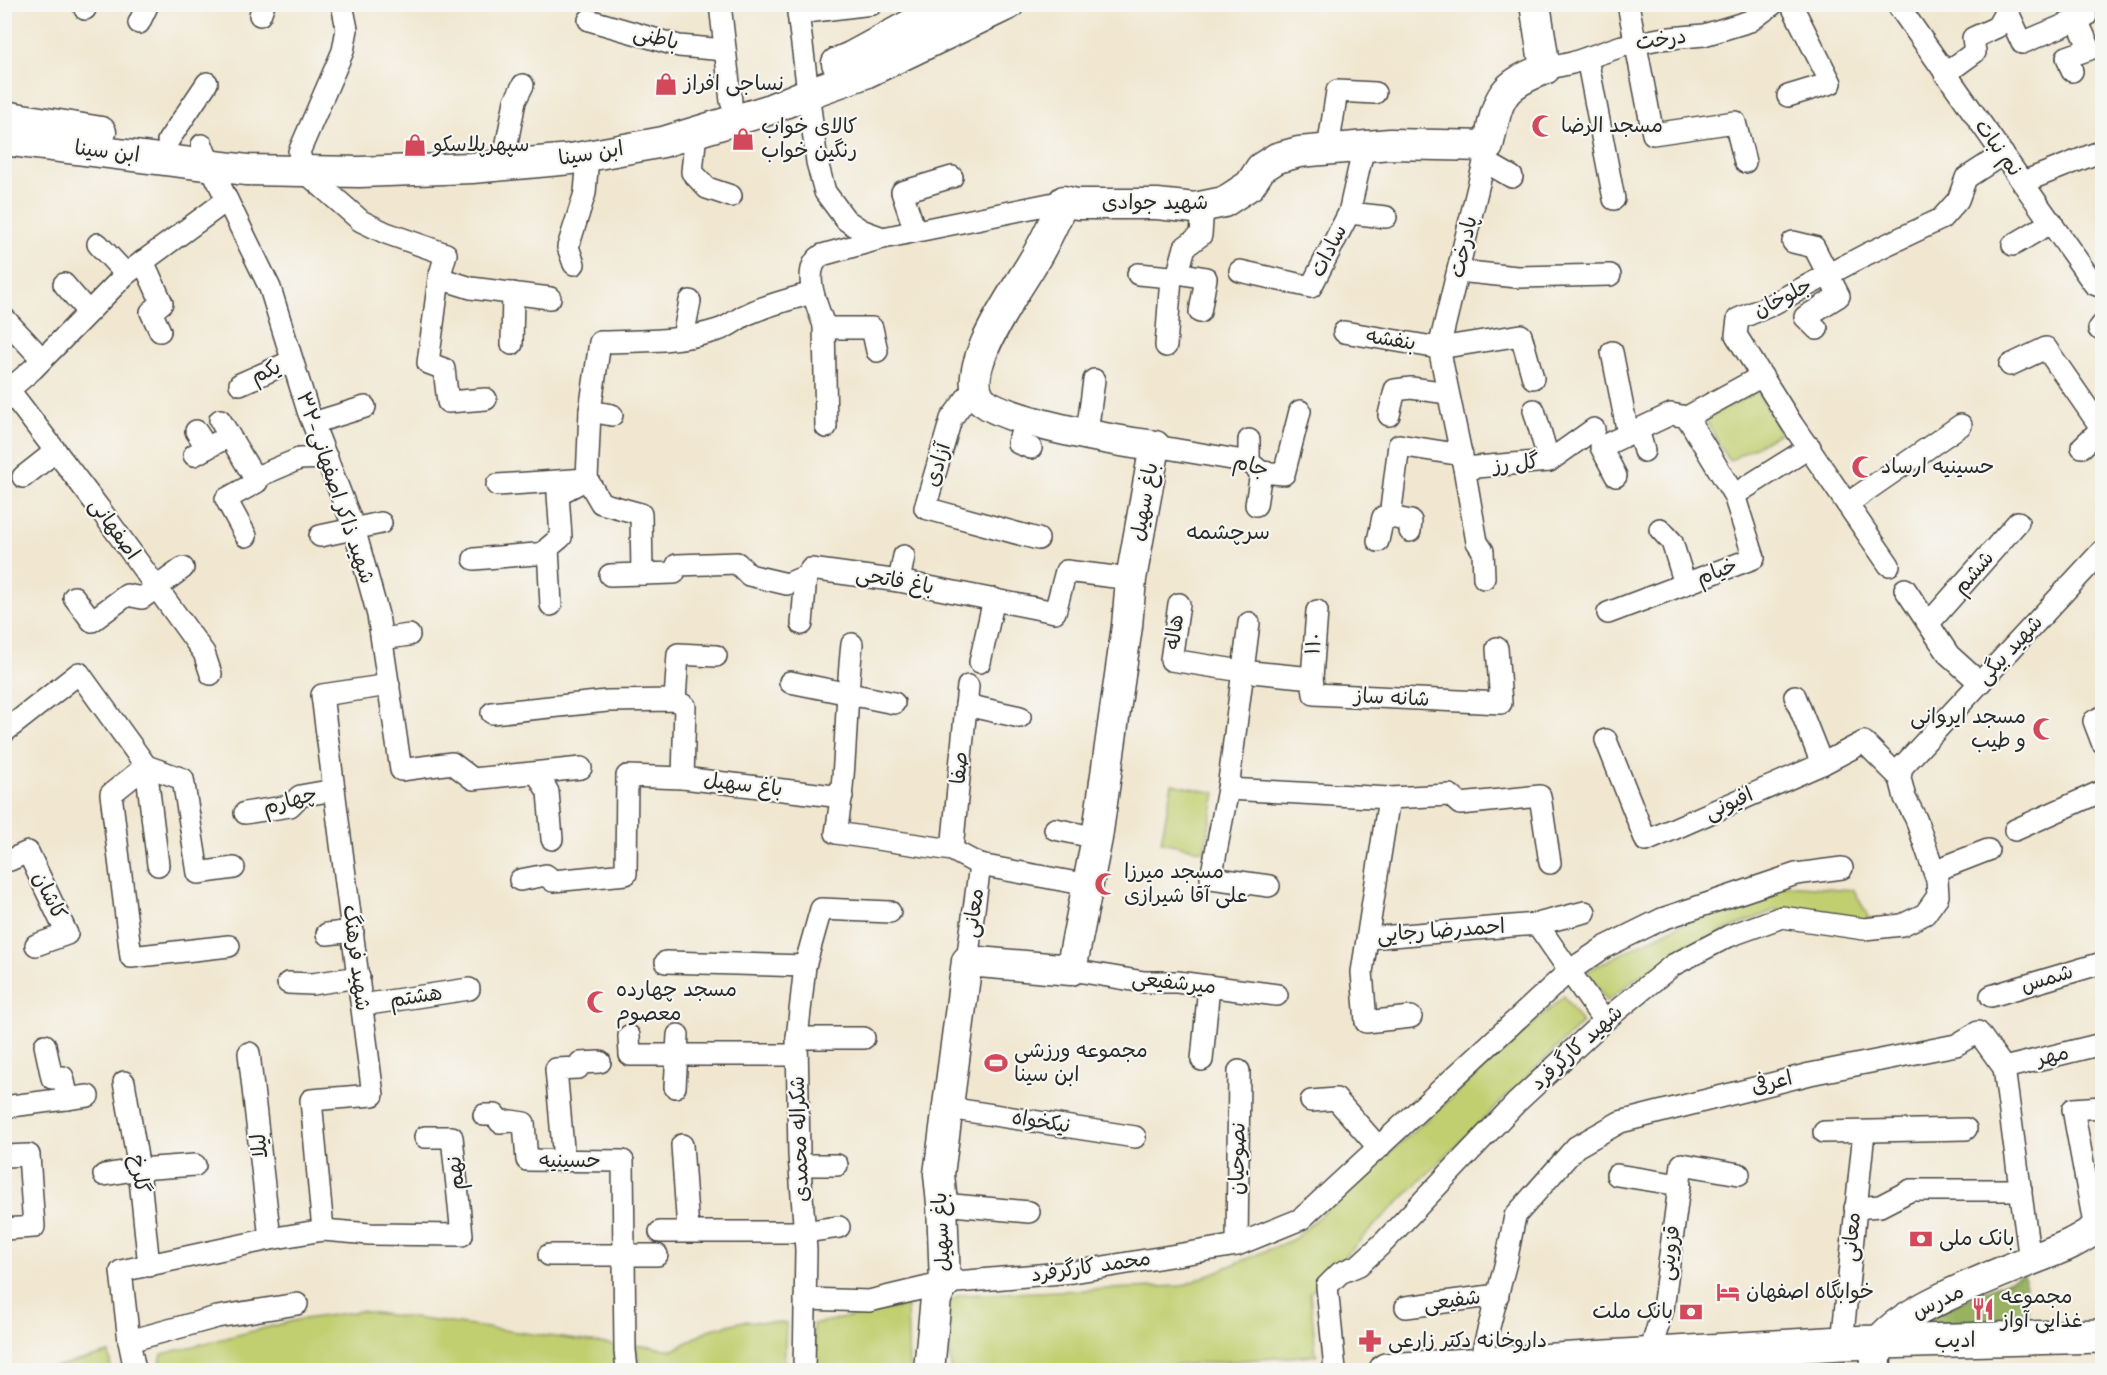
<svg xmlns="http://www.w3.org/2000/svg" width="2107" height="1375" font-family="Mynerve,'Playpen Sans Arabic',sans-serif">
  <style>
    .green { fill: #c1cf70; stroke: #767d4e; stroke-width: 1.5 }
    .forest { fill: #98b262; stroke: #626e46; stroke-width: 1.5 }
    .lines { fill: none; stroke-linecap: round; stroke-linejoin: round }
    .street-casing { stroke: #494744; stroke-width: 24 }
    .secondary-casing { stroke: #494744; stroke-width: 33 }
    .primary-casing { stroke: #494744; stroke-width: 36 }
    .street { stroke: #fff; stroke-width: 21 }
    .secondary { stroke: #fff; stroke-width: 30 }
    .primary { stroke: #fff; stroke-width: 33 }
    .labels { text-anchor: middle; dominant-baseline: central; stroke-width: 4.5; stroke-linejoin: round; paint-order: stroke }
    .street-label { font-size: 21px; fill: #2b2b2b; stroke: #f6f6f2 }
    .poi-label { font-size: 21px; fill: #2b2b2b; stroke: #f6f6f2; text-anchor: start }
    .neighbourhood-label { font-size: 22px; fill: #2b2b2b; stroke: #f6f6f2 }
  </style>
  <rect width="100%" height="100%" fill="#f6f6f2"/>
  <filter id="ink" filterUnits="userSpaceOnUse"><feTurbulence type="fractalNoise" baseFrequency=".0167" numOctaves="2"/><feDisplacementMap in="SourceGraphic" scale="12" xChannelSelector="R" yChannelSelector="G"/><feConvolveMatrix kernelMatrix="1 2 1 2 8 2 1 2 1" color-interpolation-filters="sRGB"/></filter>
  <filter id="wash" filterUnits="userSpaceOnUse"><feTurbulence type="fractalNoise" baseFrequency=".008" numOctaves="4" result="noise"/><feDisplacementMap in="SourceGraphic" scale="24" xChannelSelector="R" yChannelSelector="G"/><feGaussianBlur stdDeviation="1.35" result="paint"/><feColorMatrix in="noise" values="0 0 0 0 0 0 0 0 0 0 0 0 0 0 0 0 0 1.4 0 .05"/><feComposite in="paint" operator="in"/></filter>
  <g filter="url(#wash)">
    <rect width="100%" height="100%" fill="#f1e7d0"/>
    <g class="green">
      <path d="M1757 391 1780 433 1729 461 1705 419Z"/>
      <path d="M1172 784 1216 793 1204 851 1161 842Z"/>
      <path d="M1787 885 1854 890 1871 922 1775 910 1717 934 1637 978 1607 1001 1587 971 1697 916Z"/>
      <path d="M1564 996 1582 1023 1372 1228 1310 1293 1316 1355 1107 1370H951L948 1303 960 1295 1182 1286 1294 1239Z"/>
      <path d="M907 1306 909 1370H813V1324Z"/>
      <path d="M360 1311 614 1345 616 1370H159L162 1354 297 1320Z"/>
      <path d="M744 1321 786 1323 784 1370H640L636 1345 674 1350 708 1330Z"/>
      <path d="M109 1353 111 1370H43Z"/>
    </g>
    <path class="forest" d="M2024 1274 2030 1328 1909 1325Z"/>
  </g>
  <g filter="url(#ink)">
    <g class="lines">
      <g class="street-casing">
        <g id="street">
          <path d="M342 4 347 29 343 51 299 152 304 171 361 221 386 233 446 254 439 278 428 363 444 369 448 402 486 399"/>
          <path d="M720 4 731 101"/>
          <path d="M872 4 798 13 817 162 825 192 846 220 861 230 883 238"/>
          <path d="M1628 4 1653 134 1735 122 1745 162"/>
          <path d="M1897 4 2094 284 2102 287"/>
          <path d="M85 9 87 4"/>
          <path d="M2007 10 2022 43 2086 16"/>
          <path d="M260 15 264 4"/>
          <path d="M589 20 679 46 725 50"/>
          <path d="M139 23 148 4"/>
          <path d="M1587 58 1614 199"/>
          <path d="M1545 69 1572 63 1622 46 1659 39 1704 35 1750 21 1773 4"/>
          <path d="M2072 71 2067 57 2090 49 2077 20"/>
          <path d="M1945 74 1975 52 1973 38 1997 27 2010 4"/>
          <path d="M1788 96 1831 83 1791 4"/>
          <path d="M696 132 692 172 707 188 731 196"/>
          <path d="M168 141 207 83"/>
          <path d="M202 145 210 165 270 288 308 411 354 528 378 615 401 770 452 763 473 779 581 768"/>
          <path d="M506 148 515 101 523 85"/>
          <path d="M1328 149 1337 91 1375 93"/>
          <path d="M1484 161 1512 177"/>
          <path d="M2023 182 2102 151"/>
          <path d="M1349 213 1386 217"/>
          <path d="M915 231 902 192 952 177"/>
          <path d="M1793 242 1814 247 1839 296 1805 317 1817 329"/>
          <path d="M98 244 126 274"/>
          <path d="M2013 245 2052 222"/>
          <path d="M143 261 162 303 151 312 160 331"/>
          <path d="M574 264 568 247 585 193 588 156"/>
          <path d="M1240 271 1311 287 1349 213 1364 146"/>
          <path d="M1458 271 1517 277 1610 275"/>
          <path d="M1178 273 1206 278 1200 312"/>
          <path d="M1138 274 1171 277"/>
          <path d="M439 278 471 288 550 298"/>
          <path d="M64 284 88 312"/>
          <path d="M4 318 42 359"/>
          <path d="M824 325 826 427"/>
          <path d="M2099 329 2102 325"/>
          <path d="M1344 332 1439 348 1521 335 1533 378"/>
          <path d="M683 337 690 301"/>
          <path d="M512 344 513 293"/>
          <path d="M1166 346 1171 277 1178 273 1185 247 1201 235 1203 206"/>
          <path d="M877 351 872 328H831L824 325C817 306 800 269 822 255L883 238 1064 201"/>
          <path d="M1612 352 1628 434"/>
          <path d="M2010 365 2046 348 2102 429"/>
          <path d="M240 384 292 361"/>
          <path d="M976 385 951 419 925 508 1038 539"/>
          <path d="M9 390 99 508 204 653 211 674"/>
          <path d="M4 394 33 369 126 274 227 200"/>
          <path d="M1534 410 1549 461"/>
          <path d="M590 411 612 415"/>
          <path d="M1389 415 1395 390 1411 388 1448 393"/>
          <path d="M220 420 257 482 226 499 246 536"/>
          <path d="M1026 420 1018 443 1031 448"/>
          <path d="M313 423 365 407"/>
          <path d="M1638 429 1644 451"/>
          <path d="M196 431 207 448"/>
          <path d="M1087 433 1094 380"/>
          <path d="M1155 446 1249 462 1261 472 1284 474 1300 411"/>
          <path d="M2082 447 2102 428"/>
          <path d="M194 455 229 436"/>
          <path d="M1249 462V440"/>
          <path d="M1464 468 1549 461 1594 429"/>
          <path d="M1616 476 1601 447 1671 414 1687 417"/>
          <path d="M23 477 56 451"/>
          <path d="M254 478 299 459 327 458"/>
          <path d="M497 485 587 479 601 503 641 514 642 574"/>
          <path d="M1734 495 1810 447"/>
          <path d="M1847 504 1961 425"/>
          <path d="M1256 505 1261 472"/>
          <path d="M1390 517 1411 521 1410 531"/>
          <path d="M1660 529 1672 542 1685 584"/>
          <path d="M320 536 381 523"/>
          <path d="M1378 541 1383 517H1390L1399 445 1462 455"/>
          <path d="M474 559 548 553"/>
          <path d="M1889 565 1792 424 1736 335 1738 319 1769 306 1867 254 1941 219 1958 200 1966 178 2003 154"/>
          <path d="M610 575 674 573 677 565 737 563 749 575 787 584 806 576 811 569 899 581 1055 612 1066 571 1131 579"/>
          <path d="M1484 578 1483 551 1477 542 1464 468 1439 348 1488 146"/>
          <path d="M899 581 904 556"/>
          <path d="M1905 589 1949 655 1980 683"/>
          <path d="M74 597 92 621 127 595 142 598 183 568"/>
          <path d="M1179 604 1171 660 1242 671 1312 678 1314 694 1501 703 1497 648"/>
          <path d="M551 605 548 548 561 537 558 494 587 479 590 411 600 342C639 341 681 342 718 330 730 327 739 317 750 313 770 304 791 299 812 293"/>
          <path d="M1608 613 1754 558 1734 495 1687 417 1762 376"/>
          <path d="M1249 623 1228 789 1211 878 1269 886"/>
          <path d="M1929 623 2018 522"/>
          <path d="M802 624 806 576"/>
          <path d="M382 639 409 635"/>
          <path d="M852 644C845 707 847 770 836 833L952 850 980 865 1088 885"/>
          <path d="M980 662 994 599"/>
          <path d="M1312 678 1317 611"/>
          <path d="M790 682 894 703"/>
          <path d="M1795 696 1822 764"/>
          <path d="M675 700 678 654 716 656"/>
          <path d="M966 705 1020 717"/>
          <path d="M492 713 607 701 675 700 685 706 683 778"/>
          <path d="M2102 717 2094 721 2102 742"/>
          <path d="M4 732 79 673 146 766 111 794 131 957 229 946"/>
          <path d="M1606 740 1646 841 1822 764 1864 742 1900 778"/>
          <path d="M537 773 548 792 552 839"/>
          <path d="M1228 789 1389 798 1450 795 1460 804 1540 796 1550 863"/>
          <path d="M1389 798 1362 972 1366 1022 1411 1017"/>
          <path d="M245 813 290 806 300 796 334 790"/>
          <path d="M1055 829 1097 838"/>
          <path d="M2015 830 2102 791"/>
          <path d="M952 850 968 686"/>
          <path d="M4 858 10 860 28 852 67 934 36 945"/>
          <path d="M158 865 146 766 183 779 198 873 234 868"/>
          <path d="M1934 871 1988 850"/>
          <path d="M520 880 546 875 553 881 626 874 627 776 683 778 842 797"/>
          <path d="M1537 924 1585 912"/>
          <path d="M327 934 353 931"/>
          <path d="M1368 938 1537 924 1604 1021"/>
          <path d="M967 961 980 865"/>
          <path d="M666 962 805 966"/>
          <path d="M1071 970 1144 982H1177L1277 995"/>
          <path d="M288 983 312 984 359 977"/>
          <path d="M1991 996 2102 963"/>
          <path d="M362 1005 469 989"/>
          <path d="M629 1036 630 1055H797"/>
          <path d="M797 1038H864"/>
          <path d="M45 1045 52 1078 63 1077 68 1099"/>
          <path d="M249 1053 270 1239"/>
          <path d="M1202 1060 1209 986"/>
          <path d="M2004 1068 2102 1044"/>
          <path d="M124 1082 139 1169 149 1266"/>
          <path d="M675 1087 678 1035"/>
          <path d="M1311 1101 1336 1099 1379 1148"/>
          <path d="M4 1107 88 1096"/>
          <path d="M948 1108 1135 1137"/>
          <path d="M484 1115H495L500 1122 511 1121 524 1123 527 1160 623 1161 625 1350 627 1370"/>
          <path d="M1824 1132 1966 1129"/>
          <path d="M682 1145 688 1230"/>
          <path d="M4 1156 29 1155 34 1227 4 1229"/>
          <path d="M564 1160 556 1069 578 1068 580 1063 600 1062"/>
          <path d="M800 1165H837"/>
          <path d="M104 1175 139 1169 195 1165"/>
          <path d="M1617 1175 1680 1185"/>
          <path d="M942 1204 1029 1212"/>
          <path d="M1855 1208 1880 1206 1911 1190H2021"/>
          <path d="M2095 1229 2073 1109 2102 1107"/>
          <path d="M323 1230 311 1100 373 1095 322 695 389 685"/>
          <path d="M660 1232H804L839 1227"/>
          <path d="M1237 1245 1239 1071"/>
          <path d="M549 1255H657"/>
          <path d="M805 1299 869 1301 945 1283 1073 1272 1237 1245 1301 1219 1569 971 1605 947 1662 919 1796 874 1842 868"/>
          <path d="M1406 1307 1498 1295"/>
          <path d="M129 1341 217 1317 297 1304"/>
          <path d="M1842 1343 1864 1132"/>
          <path d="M1654 1355V1339L1663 1309 1682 1164 1739 1174"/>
          <path d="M1479 1365 1506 1262 1515 1216 1576 1147 1620 1122 1810 1074 1956 1045 1978 1032 2004 1068 2030 1261"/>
          <path d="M135 1370 129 1341 121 1271 270 1239 323 1230 370 1234 462 1235 452 1137H425"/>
          <path d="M804 1370 806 1250 799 1155 797 1038 805 966 821 909 890 912"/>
          <path d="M1335 1370 1327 1286 1340 1273 1359 1265 1384 1242 1516 1103 1604 1021 1673 965 1729 936 1782 917 1864 929 1902 925 1925 914 1938 896 1937 880 1916 819 1905 798 1900 778 1902 767 2102 551"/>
        </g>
      </g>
      <g class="secondary-casing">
        <g id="secondary">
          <path d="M837 63 851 57 949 4"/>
          <path d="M4 116 101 132"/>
          <path d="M4 140 247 170 359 172 472 168 571 159 663 142 768 110 809 93 865 73 1009 4"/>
          <path d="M929 1370 936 1298 945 1283 942 1204 939 1174 967 961 1071 970 1097 838 1127 626 1131 579 1155 446C1122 442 997 421 980 398 959 368 1017 290 1033 262 1045 243 1054 221 1064 201L1077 204H1157L1195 208 1224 202 1250 185 1261 168 1277 158 1299 152 1390 144 1488 146C1499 99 1497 87 1545 69L1535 4"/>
          <path d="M1875 1370C1876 1362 1876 1351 1879 1343 1894 1309 2029 1262 2066 1246 2079 1240 2091 1232 2102 1225"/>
        </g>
      </g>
      <g class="primary-casing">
        <path id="primary" d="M1386 1370 1842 1343 2102 1336"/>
      </g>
      <use href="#street" class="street"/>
      <use href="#secondary" class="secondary"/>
      <use href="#primary" class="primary"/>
    </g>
  </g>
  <defs>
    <g id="shop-bare" transform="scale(1.8)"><path d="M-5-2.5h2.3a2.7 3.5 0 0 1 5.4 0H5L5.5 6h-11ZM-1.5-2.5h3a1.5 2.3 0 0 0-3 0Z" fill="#d1495b" stroke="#f6f6f2" stroke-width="2.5" paint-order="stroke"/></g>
    <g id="mosque-bare" transform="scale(1.8)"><path d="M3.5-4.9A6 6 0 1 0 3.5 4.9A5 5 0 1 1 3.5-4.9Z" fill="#d1495b" stroke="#f6f6f2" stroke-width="2.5" paint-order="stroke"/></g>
    <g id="stadium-bare" transform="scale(1.8)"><path d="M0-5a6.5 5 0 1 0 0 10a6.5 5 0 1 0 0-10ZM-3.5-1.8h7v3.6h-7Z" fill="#d1495b" stroke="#f6f6f2" stroke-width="2.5" paint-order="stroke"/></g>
    <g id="bank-bare" transform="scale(1.8)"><path d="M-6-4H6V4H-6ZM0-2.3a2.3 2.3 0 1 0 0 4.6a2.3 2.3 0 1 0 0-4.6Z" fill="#d1495b" stroke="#f6f6f2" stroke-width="2.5" paint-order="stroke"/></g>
    <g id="hotel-bare" transform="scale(1.8)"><path d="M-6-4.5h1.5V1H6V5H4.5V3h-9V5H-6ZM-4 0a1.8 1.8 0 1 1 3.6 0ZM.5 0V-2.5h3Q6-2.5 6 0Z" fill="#d1495b" stroke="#f6f6f2" stroke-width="2.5" paint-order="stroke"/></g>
    <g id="restaurant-bare" transform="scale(1.8)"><path d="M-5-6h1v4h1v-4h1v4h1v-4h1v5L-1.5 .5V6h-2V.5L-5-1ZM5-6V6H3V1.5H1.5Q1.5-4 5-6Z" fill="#d1495b" stroke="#f6f6f2" stroke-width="2.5" paint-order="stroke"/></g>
    <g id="pharmacy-bare" transform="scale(1.8)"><path d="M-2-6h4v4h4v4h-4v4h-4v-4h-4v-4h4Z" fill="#d1495b" stroke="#f6f6f2" stroke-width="2.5" paint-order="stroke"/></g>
  </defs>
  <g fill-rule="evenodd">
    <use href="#shop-bare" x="666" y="84"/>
    <use href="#mosque-bare" x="1543" y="126"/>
    <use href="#shop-bare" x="743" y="139"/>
    <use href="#shop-bare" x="415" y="145"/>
    <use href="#mosque-bare" x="1863" y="467"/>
    <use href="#mosque-bare" x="2044" y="729"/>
    <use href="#mosque-bare" x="1106" y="884"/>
    <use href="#mosque-bare" x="598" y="1002"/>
    <use href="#stadium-bare" x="996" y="1063"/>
    <use href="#bank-bare" x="1921" y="1239"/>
    <use href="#hotel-bare" x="1728" y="1292"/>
    <use href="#restaurant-bare" x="1983" y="1309"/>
    <use href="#bank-bare" x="1691" y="1312"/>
    <use href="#pharmacy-bare" x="1370" y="1341"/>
  </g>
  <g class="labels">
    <g class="street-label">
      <text transform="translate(656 38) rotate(14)">باطنی</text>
      <text transform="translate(1661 40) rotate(-8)">درخت</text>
      <text transform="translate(1998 148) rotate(54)">نم نبات</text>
      <text transform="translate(107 152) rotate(7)">ابن سینا</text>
      <text transform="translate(591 154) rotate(-9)">ابن سینا</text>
      <text x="1155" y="203">شهید جوادی</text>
      <text transform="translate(1464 247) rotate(-77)">پادرخت</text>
      <text transform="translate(1329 251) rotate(-63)">سادات</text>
      <text transform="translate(1783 298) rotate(-27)">جلوخان</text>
      <text transform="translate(1391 340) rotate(9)">بنفشه</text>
      <text transform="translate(266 372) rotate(-24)">یکم</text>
      <text transform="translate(1516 464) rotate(-5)">گل رز</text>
      <text transform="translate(938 465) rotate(-73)">آزادی</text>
      <text transform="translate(1251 466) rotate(16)">جام</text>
      <text transform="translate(335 488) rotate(71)">۳۲-شهید ذاکر اصفهانی</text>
      <text transform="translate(1145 502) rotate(-80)">باغ سهیل</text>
      <text transform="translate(114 529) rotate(54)">اصفهانی</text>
      <text transform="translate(1717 572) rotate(-21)">خیام</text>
      <text transform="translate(1974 573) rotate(-49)">ششم</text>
      <text transform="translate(895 581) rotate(10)">باغ فاتحی</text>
      <text transform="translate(1175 632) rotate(-83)">هاله</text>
      <text transform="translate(1314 644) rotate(-85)">۱۱۰</text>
      <text transform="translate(2010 650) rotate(-47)">شهید بیگی</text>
      <text transform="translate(1392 698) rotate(3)">شانه ساز</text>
      <text transform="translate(960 768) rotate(-85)">صفا</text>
      <text transform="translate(743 785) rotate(7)">باغ سهیل</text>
      <text transform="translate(290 801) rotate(-16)">چهارم</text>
      <text transform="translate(1729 804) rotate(-24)">افیونی</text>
      <text transform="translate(49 896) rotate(64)">کاشان</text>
      <text transform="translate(974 913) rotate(-82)">معانی</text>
      <text transform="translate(1441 931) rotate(-4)">احمدرضا رجایی</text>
      <text transform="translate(356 958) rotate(83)">شهید فرهنگ</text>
      <text transform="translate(2047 979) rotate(-17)">شمس</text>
      <text transform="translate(1174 983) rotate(6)">میرشفیعی</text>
      <text transform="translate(416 997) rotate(-9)">هشتم</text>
      <text transform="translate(1577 1048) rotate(-42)">شهید کارگرفرد</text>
      <text transform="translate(2053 1056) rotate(-13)">مهر</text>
      <text transform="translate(1772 1083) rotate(-14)">اعرفی</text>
      <text transform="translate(1041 1122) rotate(9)">نیکخواه</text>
      <text transform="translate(800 1139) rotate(-92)">شکراله محمدی</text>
      <text transform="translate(260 1146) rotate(-96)">لیلا</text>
      <text transform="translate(1238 1158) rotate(-89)">نصوحیان</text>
      <text x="570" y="1161">حسینیه</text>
      <text transform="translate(456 1173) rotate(-96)">نهم</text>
      <text transform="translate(139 1174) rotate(82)">گلرخ</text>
      <text transform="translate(942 1232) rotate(-93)">باغ سهیل</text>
      <text transform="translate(1852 1237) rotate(-85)">معانی</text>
      <text transform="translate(1670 1253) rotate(-82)">قزوینی</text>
      <text transform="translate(1091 1267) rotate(-8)">محمد کارگرفرد</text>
      <text transform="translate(1452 1301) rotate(-8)">شفیعی</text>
      <text transform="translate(1938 1302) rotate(-26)">مدرس</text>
      <text transform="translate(1955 1341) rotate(-1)">ادیب</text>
    </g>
    <g class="poi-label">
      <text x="684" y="84">نساجی افراز</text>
      <text x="1561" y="126">مسجد الرضا</text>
      <text x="761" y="127">کالای خواب<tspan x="761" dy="24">رنگین خواب</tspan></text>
      <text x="433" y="145">سپهرپلاسکو</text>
      <text x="1881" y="467">حسینیه ارساد</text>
      <text x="2026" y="717" text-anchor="end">مسجد ایروانی<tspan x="2026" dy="24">و طیب</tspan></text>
      <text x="1124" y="872">مسجد میرزا<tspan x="1124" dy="24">علی آقا شیرازی</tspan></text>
      <text x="616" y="990">مسجد چهارده<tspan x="616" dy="24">معصوم</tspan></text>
      <text x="1014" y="1051">مجموعه ورزشی<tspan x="1014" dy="24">ابن سینا</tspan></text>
      <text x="1939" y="1239">بانک ملی</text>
      <text x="1746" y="1292">خوابگاه اصفهان</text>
      <text x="2001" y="1297">مجموعه<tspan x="2001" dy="24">غذایی آواز</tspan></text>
      <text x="1673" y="1312" text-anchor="end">بانک ملت</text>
      <text x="1388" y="1341">داروخانه دکتر زارعی</text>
    </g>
    <g class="neighbourhood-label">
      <text x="1228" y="533">سرچشمه</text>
    </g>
  </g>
  <rect width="2107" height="1375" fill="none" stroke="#f6f6f2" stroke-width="24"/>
</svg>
